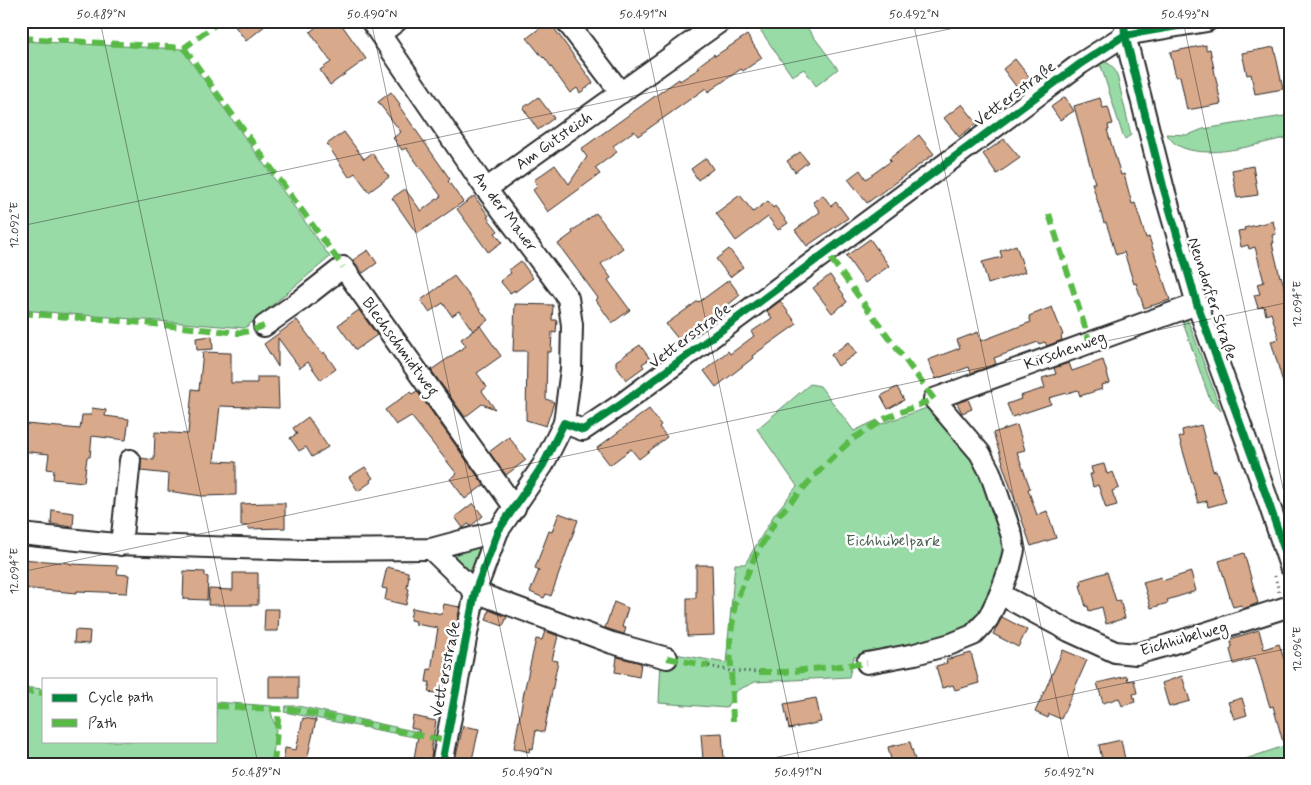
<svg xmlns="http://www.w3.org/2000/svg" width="1311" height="785" font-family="Mynerve,sans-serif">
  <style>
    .green { fill: #98dba6; stroke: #628368 }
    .building { fill: #d9a98b; stroke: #2b2b2b }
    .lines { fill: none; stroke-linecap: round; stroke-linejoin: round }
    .minor-casing { stroke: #2b2b2b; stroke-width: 24 }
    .path { stroke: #2b2b2b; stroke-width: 3; stroke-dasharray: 1 4; stroke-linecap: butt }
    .minor { stroke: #fff; stroke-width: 20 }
    .quiet { stroke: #58b947; stroke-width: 6; stroke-dasharray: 12 6; stroke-linecap: butt }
    .cycleway-casing { stroke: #fff; stroke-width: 11 }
    .cycleway { stroke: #00873e; stroke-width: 8 }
    .ticks { fill: none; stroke: #2b2b2b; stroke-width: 1; stroke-opacity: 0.45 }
    .labels { text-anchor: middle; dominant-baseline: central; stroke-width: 5; stroke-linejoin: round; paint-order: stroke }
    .street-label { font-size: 16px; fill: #2b2b2b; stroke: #fff }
    .park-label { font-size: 16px; fill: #4c6050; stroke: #fff }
    .neatline { fill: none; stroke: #2b2b2b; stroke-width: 2 }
    .ticks-label { font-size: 12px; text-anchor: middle; fill: #2b2b2b }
  </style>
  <rect width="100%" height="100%" fill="#fff"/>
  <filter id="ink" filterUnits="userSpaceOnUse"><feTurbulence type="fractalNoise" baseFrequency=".02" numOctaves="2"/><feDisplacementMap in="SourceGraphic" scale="10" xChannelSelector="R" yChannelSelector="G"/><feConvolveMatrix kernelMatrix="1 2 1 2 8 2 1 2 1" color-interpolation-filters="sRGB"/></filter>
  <g filter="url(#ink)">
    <g class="green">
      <path d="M754 21H802L838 69 816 86 804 69 792 76Z"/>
      <path d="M21 41 182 49 330 257 245 328 21 310Z"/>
      <path d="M1101 62C1110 62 1114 67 1117 75L1131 135 1125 139 1123 136 1101 66 1092 67Z"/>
      <path d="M1290 115V137C1258 143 1207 162 1177 145 1173 143 1170 138 1166 134L1188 135 1203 129Z"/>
      <path d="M1185 315 1191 328 1221 411 1210 400 1181 317Z"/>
      <path d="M810 384 820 386 854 431 877 420 881 424 935 405 968 449 1009 536 993 597 968 631 906 649 854 657 849 677 755 682 736 691 726 708 659 703 661 660 664 652 726 663 735 564H745L774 515 797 486 757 429Z"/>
      <path d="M485 544 475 572H471L455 557 456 552Z"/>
      <path d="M21 687 44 689V741H216V702L272 706 271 712 276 729 272 764H21Z"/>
      <path d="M286 706H298L441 737 440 742 284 712Z"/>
      <path d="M1290 744V764H1231Z"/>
    </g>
    <g class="building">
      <path d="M231 21H271L246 41Z"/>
      <path d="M323 21H339L366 59 330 85 320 70 331 62 310 32Z"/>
      <path d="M549 21 593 83 580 93 577 88 570 93 544 57 543 58 527 38Z"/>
      <path d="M747 35 762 58 743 71 741 69 708 92 706 88 638 136 634 131 613 146 617 152 595 168 600 174 548 212 533 190 538 186 534 180 555 165 569 184 587 157 581 149 679 79 680 81 700 68 698 66 714 54 715 56Z"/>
      <path d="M1206 45V50L1210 49 1221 104 1187 110 1180 76 1176 77 1170 52Z"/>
      <path d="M1274 47 1283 89 1255 94 1251 74 1247 75 1242 53Z"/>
      <path d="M1015 59 1034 83 1021 93 1003 69Z"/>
      <path d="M391 92 400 104 399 106 450 179 448 181 463 202 417 234 392 198 405 189 421 211 441 196 406 148 402 150 393 138 401 132 378 102Z"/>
      <path d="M538 97 554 118 538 130 523 108Z"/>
      <path d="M1065 97 1074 111 1060 120 1051 107Z"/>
      <path d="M1100 98 1103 108 1108 107 1113 124 1108 125 1109 130H1107L1121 175 1124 174 1132 204 1135 203 1146 238 1149 237 1170 300 1144 308 1136 283 1134 284 1124 252 1116 255 1106 222 1104 223 1092 183H1095L1074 106Z"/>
      <path d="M962 104 977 123 959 137 944 118Z"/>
      <path d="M344 132 364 159 372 153 389 177 369 192 355 173 349 177 327 144Z"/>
      <path d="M919 135 934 154 867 203 848 179 860 170 866 179 891 161 889 159Z"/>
      <path d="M1004 139 1020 158 997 174 983 154Z"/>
      <path d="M800 152 808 162 795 172 787 161Z"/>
      <path d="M706 158 713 169 698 180 691 169Z"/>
      <path d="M1253 166 1258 195 1237 198 1232 170Z"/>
      <path d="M740 195 753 212 768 201 773 208 775 206 788 223 778 230 768 217 736 241 716 213Z"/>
      <path d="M823 195 831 206 836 202 848 218 807 246 795 230 820 212 813 202Z"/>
      <path d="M474 196 489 216 487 217 498 231 495 233 502 242 488 252 457 209Z"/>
      <path d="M596 213 623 248 601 264 611 278 608 280 630 310 612 323 596 300 598 298 558 244 573 233 572 231Z"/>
      <path d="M1273 221 1276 234 1272 235 1274 243H1272L1280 277 1281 276 1290 305V392L1286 393 1271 341 1279 339 1271 313 1266 315 1264 306 1258 308 1254 295 1260 294 1257 284 1264 282 1255 247 1249 249 1248 245 1241 247 1238 231 1245 230 1244 228Z"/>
      <path d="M870 239 889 266 865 283 846 256Z"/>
      <path d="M1016 245 1025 272 988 284 982 262 1002 257 1000 251Z"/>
      <path d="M729 249 743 267 730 277 716 259Z"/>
      <path d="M368 250 377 263 363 273 353 260Z"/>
      <path d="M521 261 533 278 515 292V290L510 293 500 281 511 273 509 270Z"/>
      <path d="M830 275 844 295 843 296 847 302 832 313 813 288Z"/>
      <path d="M454 276 488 320 473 331 459 311 452 316 443 303 429 312 421 300Z"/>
      <path d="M729 280 740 295 716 315 702 325 701 324 679 340 666 324 698 301 699 302Z"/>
      <path d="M780 301 797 324 752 356 753 358 716 387 704 371 728 351 730 354 754 336 751 332 772 318 767 311Z"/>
      <path d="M515 304 553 305 552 320H557L556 333 552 332 551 352H547L546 399 554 402 546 426 526 420 527 351H513Z"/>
      <path d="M1052 307 1063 335 1061 336 1062 340 1047 346 1045 342 1039 344 1038 342 994 358 996 364 971 373 969 367 936 379 928 360 960 348 957 340 978 332 981 341 1031 322 1029 316Z"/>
      <path d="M359 310 377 335 356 350 338 325Z"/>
      <path d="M297 320 322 354 324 352 336 369 321 380 308 362 300 368 278 338V367L264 344Z"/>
      <path d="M480 326 501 356 477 373 487 387 482 391 495 409 482 404 465 417 431 370 466 346 461 339Z"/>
      <path d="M212 336 213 349 197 350 196 338Z"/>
      <path d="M849 342 857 353 838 366 831 355Z"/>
      <path d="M640 345 650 359 642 364 644 367 626 380 616 366V361Z"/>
      <path d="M203 352 231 353V383H257V377H278L279 408 220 406 214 461 236 462V495L202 496 168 491 169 474 141 471V458L154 460 155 432 188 434 192 389 199 390Z"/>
      <path d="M1103 360 1110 383 1101 385 1102 389 1080 396 1078 390 1049 398 1051 404 1012 417 1007 404 1021 399 1020 396 1045 388 1042 378 1056 374 1054 368 1069 363 1072 371Z"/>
      <path d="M897 387 904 400 888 409 881 396Z"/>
      <path d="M417 391 484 485 465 499 450 479 457 474 411 416 396 425 385 410 410 392 412 394Z"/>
      <path d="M968 399 972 409 962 413 957 403Z"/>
      <path d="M92 408 106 410 105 416 129 419 126 440 92 436 90 457H87L84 482 53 479 54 470 47 469 49 454 21 451 22 431H25L26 424 80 429 82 415H91Z"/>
      <path d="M649 409 661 425 659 427 667 437 639 459 631 449 610 465 597 448Z"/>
      <path d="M308 417 328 447 312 457 306 447 299 451 290 438 297 434 293 428Z"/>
      <path d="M1017 425 1025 450 1017 452 1030 488 1028 489 1037 515 1047 511 1056 538 1031 546 1002 463 1003 462 993 433Z"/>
      <path d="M1201 425 1213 471 1216 470 1226 502 1208 507 1207 501 1198 503 1179 437 1183 436 1182 430Z"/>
      <path d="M509 437 526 460 506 475 489 452Z"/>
      <path d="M1104 464 1107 474 1113 472 1119 488 1112 491 1117 505 1106 508 1098 485 1093 487 1090 474H1093L1091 467Z"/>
      <path d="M365 467 373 478 370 480 371 482 358 491 349 477Z"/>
      <path d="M268 503H285V528L248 529 249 526H241V504Z"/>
      <path d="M473 503 483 516 471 526 468 524 463 528 455 517Z"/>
      <path d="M52 510 74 513 73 527 51 524Z"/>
      <path d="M559 513 578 520 551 596 546 594 544 598 530 592 539 570 535 568 549 531 552 532Z"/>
      <path d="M1244 553 1258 603 1243 609 1241 605 1233 607 1219 561Z"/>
      <path d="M21 559 70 563V564L118 566 117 574 129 575 127 593 77 591V593L21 588Z"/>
      <path d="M696 565H712L714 635 687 636V598H696Z"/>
      <path d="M387 567 408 572V576H409L407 588 409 589 406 605 385 600 387 589 382 588Z"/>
      <path d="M184 571 205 572V576L208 577 207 600 183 599Z"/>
      <path d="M1107 572 1116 601 1120 600 1125 618 1106 624 1102 607 1089 611 1088 606 1086 607 1080 585H1082L1081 580Z"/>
      <path d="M1191 572 1196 591 1167 600 1168 603 1151 608 1143 582 1161 577 1162 581Z"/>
      <path d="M233 573H258V605H208L209 589 233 590Z"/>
      <path d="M614 602 628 608 622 627 626 628 624 634 605 628Z"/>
      <path d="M444 604 460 607 443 694 428 692 430 682H426L428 669 431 670 438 628 415 624 416 621 410 620 412 608 442 614Z"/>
      <path d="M265 609H279L278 631H264Z"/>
      <path d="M489 610 507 617 503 626 486 620Z"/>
      <path d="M1002 617 1027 630 1018 647 993 634Z"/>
      <path d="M75 630 90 631 89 644 74 643Z"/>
      <path d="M1259 630 1264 649 1279 644 1286 665H1287L1290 673V752L1286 753 1273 706 1270 707 1255 658 1234 664 1230 650 1232 646 1230 639Z"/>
      <path d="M545 631 558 636 552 660 558 661 544 732 536 730 533 749 530 748 529 752 514 748 524 692 536 639 542 640Z"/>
      <path d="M1063 650 1087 660 1061 719 1049 714 1048 718 1035 712Z"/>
      <path d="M971 653 979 683 955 690 953 685 942 688 936 666 947 663 946 660Z"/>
      <path d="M617 657 641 663 639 677 615 672Z"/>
      <rect x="269" y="676" width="29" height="22"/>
      <path d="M1127 676 1128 681 1134 680 1137 693 1133 694 1135 702 1122 706 1119 698 1103 703 1097 683Z"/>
      <path d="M1182 676 1190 701 1169 707 1162 683Z"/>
      <path d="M816 698 821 722 789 729 784 704Z"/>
      <path d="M1242 698 1247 715 1234 719 1228 702Z"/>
      <path d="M413 716 436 721 431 751H432L430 764H413L419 730 411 728Z"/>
      <path d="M303 718 316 720 306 764H283L285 748 296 750Z"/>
      <path d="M463 726 479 729 471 764H454Z"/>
      <path d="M722 733 724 759 703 760 701 734Z"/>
      <path d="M1121 740 1126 764H1103L1099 745Z"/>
      <path d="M910 742 916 764H892L888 747Z"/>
    </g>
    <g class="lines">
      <g class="minor-casing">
        <g id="minor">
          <path d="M371 21 486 189 568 298 572 325 571 369 564 423"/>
          <path d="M566 21 621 93"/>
          <path d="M1125 24V35L1163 186 1197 304 1266 495 1290 566"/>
          <path d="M380 34 397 21"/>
          <path d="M486 189 721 21"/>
          <path d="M264 326 301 300 343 267 515 508"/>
          <path d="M21 534 115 544 303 550 431 549 498 531"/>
          <path d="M121 545 130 460"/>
          <path d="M431 549 475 592 612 643 667 658"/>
          <path d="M1000 594 1069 631 1115 652 1136 654 1168 645 1290 606"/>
          <path d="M867 663 915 654 951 644 973 635 988 619 1000 594 1010 567 1014 550 1012 536 990 472 980 453 934 399 1197 304"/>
          <path d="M442 764 475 592 498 531 543 465 564 423 583 430 623 403 1080 64 1125 35 1207 21"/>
        </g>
      </g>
      <g class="path">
        <path d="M1275 576 1279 592"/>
        <path d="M709 666 731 671 759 672"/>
      </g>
      <use href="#minor" class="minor"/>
      <g class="quiet">
        <path d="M21 38 184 48 220 21"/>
        <path d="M184 48 343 267"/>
        <path d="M1049 214 1090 343"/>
        <path d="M21 313 143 323 239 333 250 331 264 326"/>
        <path d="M667 658 709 666"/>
        <path d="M759 672H785L867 663"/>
        <path d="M21 691 44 693"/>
        <path d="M216 706 296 710 447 741"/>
        <path d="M733 721 730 641 735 604 754 558 779 515 818 472 851 440 886 418 934 399 826 252"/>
        <path d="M274 764 279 709"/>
      </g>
      <g class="cycleway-casing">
        <g id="cycleway">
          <path d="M1124 21 1125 35 1163 186 1197 304 1266 495 1290 566"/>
          <path d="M442 764 475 592 498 531 543 465 564 423 583 430 623 403 1080 64 1125 35 1207 21"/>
        </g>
      </g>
      <use href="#cycleway" class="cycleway"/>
    </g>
  </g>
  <path class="ticks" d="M100 21 258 764M371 21 529 764M642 21 800 764M913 21 1070 764M1183 21 1290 521M21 226 987 21M21 572 1290 302M745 764 1290 648"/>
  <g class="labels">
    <g class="street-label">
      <text transform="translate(1015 94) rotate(-37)">Vettersstraße</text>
      <text transform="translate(554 141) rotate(-35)">Am Gutsteich</text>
      <text transform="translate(505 212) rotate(53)">An der Mauer</text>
      <text transform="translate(1212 299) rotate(72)">Neundorfer Straße</text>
      <text transform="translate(690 336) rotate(-37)">Vettersstraße</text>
      <text transform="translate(400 347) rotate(54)">Blechschmidtweg</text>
      <text transform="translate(1065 351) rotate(-20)">Kirschenweg</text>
      <text transform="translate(1184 639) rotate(-16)">Eichhübelweg</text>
      <text transform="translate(446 669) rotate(-79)">Vettersstraße</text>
    </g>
    <g class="park-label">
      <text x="893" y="541">Eichhübelpark</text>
    </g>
  </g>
  <rect width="1311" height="785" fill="none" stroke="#fff" stroke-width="55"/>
  <rect x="42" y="678" width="175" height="65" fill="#ffffff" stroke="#aaaaaa"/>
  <rect x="52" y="694" width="25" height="8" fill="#00873e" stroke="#aaaaaa"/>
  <text x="88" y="702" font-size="15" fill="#2b2b2b">Cycle path</text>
  <rect x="52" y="719" width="25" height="8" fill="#58b947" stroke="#aaaaaa"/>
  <text x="88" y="728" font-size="15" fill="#2b2b2b">Path</text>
  <rect x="28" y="28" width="1256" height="730" class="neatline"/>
  <g class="ticks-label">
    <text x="101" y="18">50.489°N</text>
    <text x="372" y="18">50.490°N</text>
    <text x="643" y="18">50.491°N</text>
    <text x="914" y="18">50.492°N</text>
    <text x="1185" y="18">50.493°N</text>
    <text transform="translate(14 225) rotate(-90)" y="4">12.092°E</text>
    <text transform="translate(1297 304) rotate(-90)" y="4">12.094°E</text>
    <text transform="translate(14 571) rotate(-90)" y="4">12.094°E</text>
    <text transform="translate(1297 649) rotate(-90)" y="4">12.096°E</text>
    <text x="256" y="776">50.489°N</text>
    <text x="527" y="776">50.490°N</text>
    <text x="798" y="776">50.491°N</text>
    <text x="1069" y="776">50.492°N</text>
  </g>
</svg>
